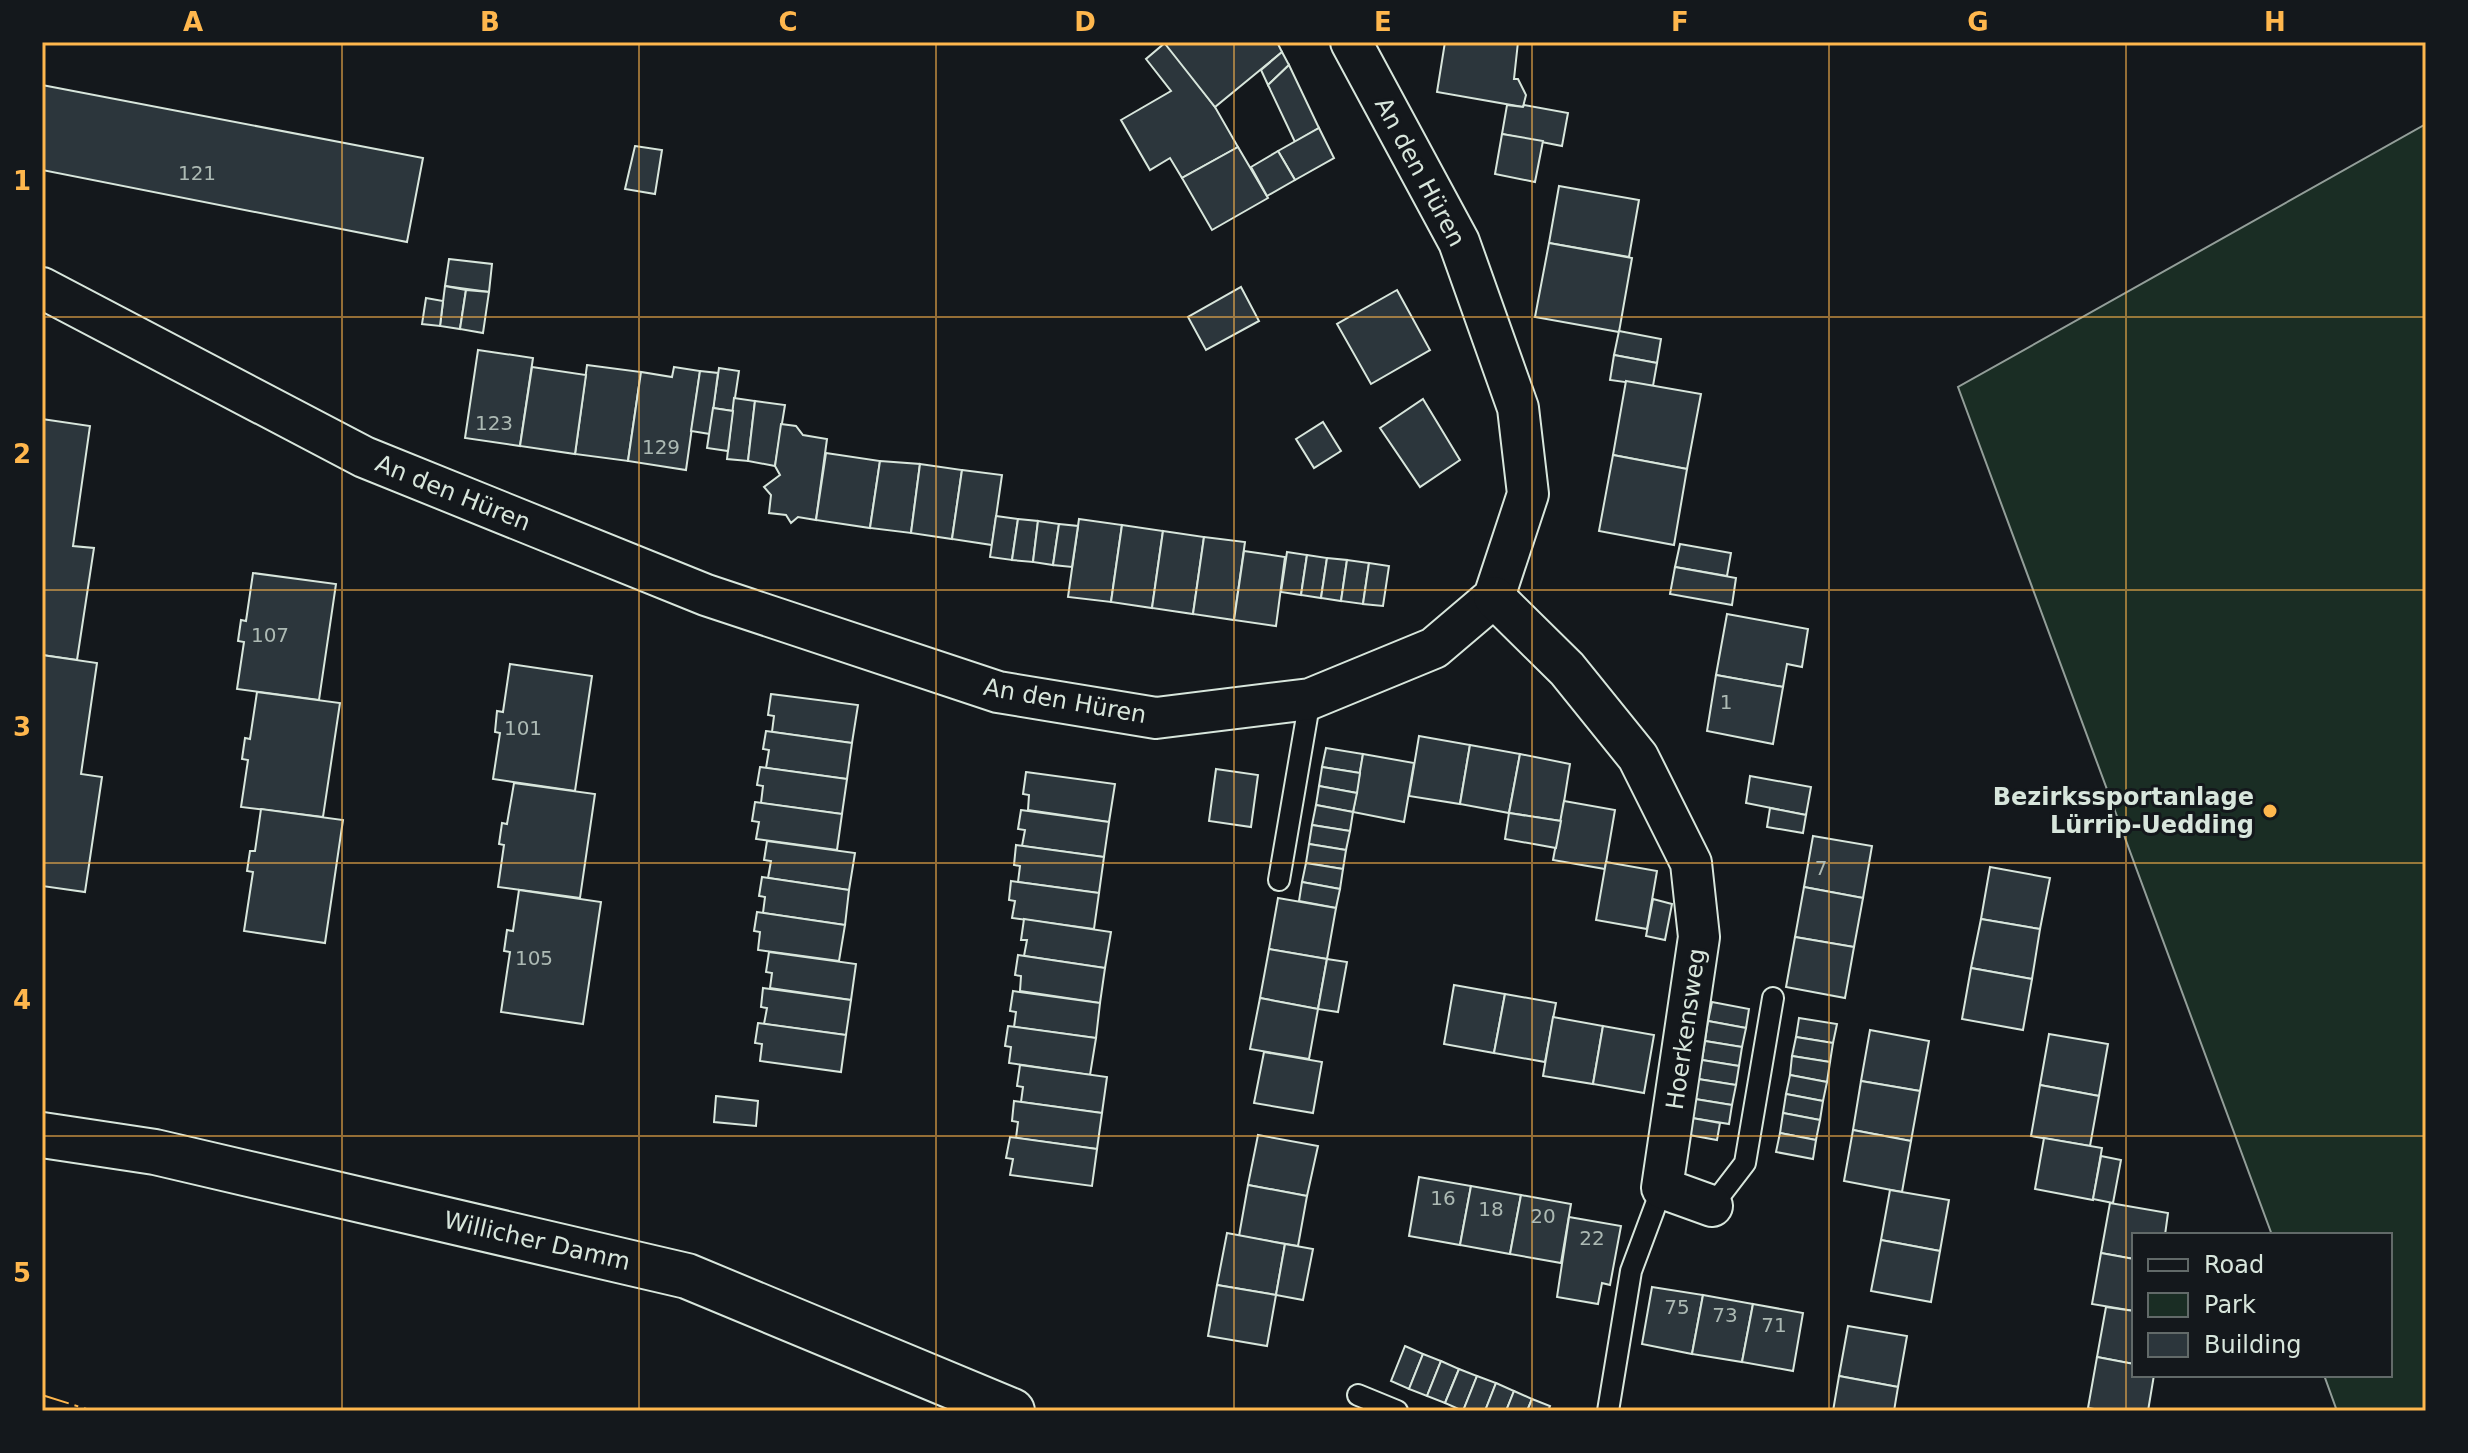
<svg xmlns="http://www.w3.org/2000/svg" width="2468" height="1453" font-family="'DejaVu Sans',sans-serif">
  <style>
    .green { fill: #1a2d24; stroke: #939e99; stroke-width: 2 }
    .building { fill: #2c363c; stroke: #d8e6dc; stroke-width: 2 }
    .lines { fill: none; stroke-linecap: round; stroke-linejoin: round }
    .lane-casing { stroke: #d8e6dc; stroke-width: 24 }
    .street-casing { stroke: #d8e6dc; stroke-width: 44 }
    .secondary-casing { stroke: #d8e6dc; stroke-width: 48 }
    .lane { stroke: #14181c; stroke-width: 20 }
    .street { stroke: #14181c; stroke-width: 40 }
    .secondary { stroke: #14181c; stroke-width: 44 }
    .power { stroke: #ffb74d; stroke-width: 2; stroke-dasharray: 28 6 4 6; stroke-linecap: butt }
    .grid { fill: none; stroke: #ffb74d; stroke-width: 2; stroke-opacity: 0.55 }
    .poi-dot { fill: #ffb74d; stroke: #14181c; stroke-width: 3 }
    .labels { text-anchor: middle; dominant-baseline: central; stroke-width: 6; stroke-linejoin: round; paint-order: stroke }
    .number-label { font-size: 20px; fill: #adbab4 }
    .street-label { font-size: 24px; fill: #d8e6dc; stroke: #14181c }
    .poi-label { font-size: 24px; font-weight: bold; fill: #d8e6dc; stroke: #14181c; text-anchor: end }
    .neatline { fill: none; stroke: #ffb74d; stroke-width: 3 }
    .grid-label { font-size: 26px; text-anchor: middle; font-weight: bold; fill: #ffb74d }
  </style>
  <rect width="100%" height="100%" fill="#14181c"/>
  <path class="green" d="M2426 124V1411H2337L2324 1375H2390V1235H2272L1958 387Z"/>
  <g class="building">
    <path d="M1166 42 1215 107 1238 147 1182 178 1170 158 1150 170 1121 120 1171 91 1146 59Z"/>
    <path d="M1170 42H1277L1282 52 1215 107 1166 45Z"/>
    <path d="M1445 42H1518L1514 79H1518L1526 95 1523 107 1437 92Z"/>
    <path d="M1282 52 1289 65 1268 85 1261 70Z"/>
    <path d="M1289 65 1319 128 1295 142 1268 85Z"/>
    <path d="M42 85 423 158 407 242 42 170Z"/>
    <path d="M1507 105 1523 107 1524 105 1568 113 1562 146 1502 134Z"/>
    <path d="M1319 128 1334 158 1295 180 1278 151Z"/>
    <path d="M1502 134 1543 141 1535 182 1495 174Z"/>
    <path d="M635 146 662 150 655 194 625 189Z"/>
    <path d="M1238 147 1268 198 1212 230 1182 178Z"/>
    <path d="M1278 151 1295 180 1267 196 1251 167Z"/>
    <path d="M1559 186 1639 200 1629 257 1549 243Z"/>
    <path d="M1549 243 1632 258 1619 332 1535 317Z"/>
    <path d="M449 259 492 264 489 292 445 286Z"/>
    <path d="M445 286 466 290 460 329 440 326Z"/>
    <path d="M1241 287 1259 321 1206 350 1188 317Z"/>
    <path d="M466 290 489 292 483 333 460 329Z"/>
    <path d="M1397 290 1430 350 1371 384 1337 324Z"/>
    <path d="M426 298 443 301 440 326 422 324Z"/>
    <path d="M1619 331 1661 339 1657 363 1614 355Z"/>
    <path d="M478 350 533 358 520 446 465 438Z"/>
    <path d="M1614 355 1657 363 1653 386 1610 380Z"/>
    <path d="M587 365 641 372 628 461 575 454Z"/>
    <path d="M532 367 586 375 575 454 520 446Z"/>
    <path d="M674 367 700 371 686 470 628 461 641 372 672 377Z"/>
    <path d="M719 368 739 371 733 411 713 408Z"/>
    <path d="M700 371 718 373 710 434 691 431Z"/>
    <path d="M1626 381 1701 394 1687 469 1613 455Z"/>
    <path d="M734 398 755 401 748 461 727 459Z"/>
    <path d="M1423 399 1460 460 1420 487 1380 428Z"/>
    <path d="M755 401 785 405 775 466 748 461Z"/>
    <path d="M713 408 733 411 728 451 707 448Z"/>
    <path d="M42 419 90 426 73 546 94 548 77 660 42 655Z"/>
    <path d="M1323 422 1341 451 1314 468 1296 439Z"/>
    <path d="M781 424 796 426 803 435 827 439 816 520 798 517 791 523 786 515 769 513 771 495 764 487 780 475 775 466Z"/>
    <path d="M826 453 880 461 870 528 816 520Z"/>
    <path d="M1613 455 1687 469 1674 545 1599 531Z"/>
    <path d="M880 461 920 464 911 533 870 528Z"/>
    <path d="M920 464 962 470 952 539 911 533Z"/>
    <path d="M962 470 1002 475 992 545 952 539Z"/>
    <path d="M996 516 1018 519 1012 560 990 557Z"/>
    <path d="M1018 519 1038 521 1033 562 1012 560Z"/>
    <path d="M1079 519 1122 525 1111 602 1068 597Z"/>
    <path d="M1038 521 1059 524 1053 565 1033 562Z"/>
    <path d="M1059 524 1078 526 1072 567 1053 565Z"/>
    <path d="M1122 525 1163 531 1152 608 1111 602Z"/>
    <path d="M1163 531 1204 537 1193 614 1152 608Z"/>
    <path d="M1204 537 1245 542 1234 620 1193 614Z"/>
    <path d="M1680 544 1731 553 1727 576 1675 567Z"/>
    <path d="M1244 551 1285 557 1276 626 1234 620Z"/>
    <path d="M1287 552 1307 555 1301 595 1281 592Z"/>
    <path d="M1307 555 1327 558 1321 598 1301 595Z"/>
    <path d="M1327 558 1347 560 1341 601 1321 598Z"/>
    <path d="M1347 560 1369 563 1363 604 1341 601Z"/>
    <path d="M1369 563 1389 566 1383 606 1363 604Z"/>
    <path d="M1675 567 1736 578 1732 605 1670 594Z"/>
    <path d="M253 573 336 584 319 700 237 689 244 642 238 641 241 620 246 621Z"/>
    <path d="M1727 614 1808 629 1802 667 1787 664 1783 687 1716 675Z"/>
    <path d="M42 655 97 663 81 774 102 777 85 892 42 886Z"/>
    <path d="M510 664 592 676 575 791 493 779 500 733 495 732 497 711 503 712Z"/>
    <path d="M1716 675 1783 687 1773 744 1707 731Z"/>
    <path d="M257 692 340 703 323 817 241 807 248 760 242 759 245 738 250 739Z"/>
    <path d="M771 694 858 705 852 743 772 732 774 716 768 715Z"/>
    <path d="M766 731 852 743 847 779 766 768 769 750 763 749Z"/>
    <path d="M1419 736 1470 745 1460 804 1409 796Z"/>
    <path d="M1470 745 1520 754 1509 813 1460 804Z"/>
    <path d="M1326 748 1363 754 1360 773 1322 767Z"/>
    <path d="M1363 754 1414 763 1404 822 1353 812Z"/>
    <path d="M1520 754 1570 764 1561 821 1509 813Z"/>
    <path d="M760 767 847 779 842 814 761 803 763 786 757 785Z"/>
    <path d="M1322 767 1360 773 1357 793 1319 786Z"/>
    <path d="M1216 769 1258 775 1251 827 1209 821Z"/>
    <path d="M1026 772 1115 784 1109 822 1028 810 1029 795 1023 794Z"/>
    <path d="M1750 776 1811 787 1806 815 1746 803Z"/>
    <path d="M514 783 595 794 580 898 498 887 504 845 499 844 502 823 507 824Z"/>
    <path d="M1319 786 1357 793 1353 812 1316 805Z"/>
    <path d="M1564 801 1615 810 1605 869 1553 860Z"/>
    <path d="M755 802 842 814 837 850 756 839 759 822 752 821Z"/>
    <path d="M1316 805 1353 812 1350 831 1312 825Z"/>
    <path d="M1770 808 1806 815 1803 833 1767 827Z"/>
    <path d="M261 809 343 820 325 943 244 931 253 872 247 871 250 851H255Z"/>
    <path d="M1021 810 1109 822 1104 857 1022 846 1025 830 1018 829Z"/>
    <path d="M1509 813 1561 821 1556 848 1505 839Z"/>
    <path d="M1312 825 1350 831 1346 850 1309 844Z"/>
    <path d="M1813 836 1872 846 1863 898 1804 887Z"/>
    <path d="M767 841 855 853 849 890 768 878 771 861 764 860Z"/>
    <path d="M1309 844 1346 850 1343 869 1306 863Z"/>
    <path d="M1016 845 1104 857 1099 893 1018 882 1020 866 1014 865Z"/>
    <path d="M1606 862 1657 871 1647 929 1596 920Z"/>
    <path d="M1306 863 1343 869 1340 889 1302 882Z"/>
    <path d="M1990 867 2050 878 2040 929 1981 919Z"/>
    <path d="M762 877 849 890 845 925 763 913 765 897 759 896Z"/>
    <path d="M1011 881 1099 893 1094 929 1012 918 1015 901 1009 900Z"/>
    <path d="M1302 882 1340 889 1336 908 1299 901Z"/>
    <path d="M1804 887 1863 898 1854 947 1795 937Z"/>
    <path d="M519 890 601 902 583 1024 501 1012 510 952 504 951 507 930 513 931Z"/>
    <path d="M1278 898 1336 908 1327 959 1269 949Z"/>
    <path d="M1653 899 1672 904 1665 940 1646 936Z"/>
    <path d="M757 912 845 925 839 961 758 950 760 932 754 931Z"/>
    <path d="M1024 919 1111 932 1105 968 1024 956 1027 940H1021Z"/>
    <path d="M1981 919 2040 929 2032 979 1971 968Z"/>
    <path d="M1795 937 1854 947 1845 998 1786 987Z"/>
    <path d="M1269 949 1327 959 1318 1009 1260 998Z"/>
    <path d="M769 952 856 964 851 1000 770 988 772 973 766 972Z"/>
    <path d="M1018 955 1105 968 1100 1003 1020 991 1021 976 1015 975Z"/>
    <path d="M1327 959 1347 962 1338 1012 1318 1009Z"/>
    <path d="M1971 968 2032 979 2023 1030 1962 1019Z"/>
    <path d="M1454 985 1505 994 1494 1053 1444 1044Z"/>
    <path d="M763 988 851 1000 846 1035 764 1024 767 1008 761 1007Z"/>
    <path d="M1013 991 1100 1003 1096 1038 1014 1027 1016 1012 1010 1011Z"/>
    <path d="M1505 994 1556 1003 1545 1062 1494 1053Z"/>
    <path d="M1260 998 1318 1009 1309 1059 1250 1049Z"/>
    <path d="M1712 1002 1749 1009 1746 1028 1708 1021Z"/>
    <path d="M1553 1017 1603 1026 1593 1084 1543 1076Z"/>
    <path d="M1799 1018 1837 1024 1833 1043 1796 1037Z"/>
    <path d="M1708 1021 1746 1028 1742 1047 1705 1041Z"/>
    <path d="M758 1023 846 1035 841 1072 760 1061 762 1044 755 1043Z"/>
    <path d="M1008 1026 1096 1038 1090 1075 1009 1063 1011 1047 1005 1046Z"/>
    <path d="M1603 1026 1654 1035 1644 1093 1593 1084Z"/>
    <path d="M1870 1030 1929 1041 1920 1091 1861 1081Z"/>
    <path d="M2049 1034 2108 1044 2099 1096 2040 1085Z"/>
    <path d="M1796 1037 1833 1043 1830 1062 1792 1056Z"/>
    <path d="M1705 1041 1742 1047 1739 1066 1702 1060Z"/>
    <path d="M1264 1052 1322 1062 1313 1113 1254 1103Z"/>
    <path d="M1792 1056 1830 1062 1827 1082 1790 1075Z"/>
    <path d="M1702 1060 1739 1066 1736 1085 1698 1079Z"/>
    <path d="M1020 1065 1107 1077 1102 1113 1021 1102 1023 1087 1017 1086Z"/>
    <path d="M1790 1075 1827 1082 1823 1101 1786 1094Z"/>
    <path d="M1698 1079 1736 1085 1732 1105 1695 1099Z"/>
    <path d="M1861 1081 1920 1091 1911 1141 1853 1130Z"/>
    <path d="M2040 1085 2099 1096 2090 1146 2031 1136Z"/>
    <path d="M1786 1094 1823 1101 1820 1120 1783 1113Z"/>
    <path d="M716 1096 758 1101 756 1126 714 1122Z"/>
    <path d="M1695 1099 1732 1105 1729 1124 1692 1118Z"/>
    <path d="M1014 1101 1102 1113 1097 1149 1016 1138 1018 1122 1012 1121Z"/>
    <path d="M1783 1113 1820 1120 1816 1140 1780 1133Z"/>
    <path d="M1692 1118 1720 1123 1717 1140 1689 1135Z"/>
    <path d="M1853 1130 1911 1141 1902 1192 1844 1181Z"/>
    <path d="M1780 1133 1816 1140 1813 1159 1776 1152Z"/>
    <path d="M1258 1135 1318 1146 1307 1196 1248 1185Z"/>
    <path d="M1010 1137 1097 1149 1092 1186 1010 1175 1013 1159 1006 1158Z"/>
    <path d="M2044 1138 2102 1148 2093 1200 2035 1189Z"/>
    <path d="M2101 1156 2121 1160 2113 1203 2093 1199Z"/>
    <path d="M1419 1177 1471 1186 1460 1245 1409 1236Z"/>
    <path d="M1248 1185 1307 1196 1298 1246 1239 1236Z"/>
    <path d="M1471 1186 1521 1195 1510 1254 1460 1245Z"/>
    <path d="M1890 1190 1949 1200 1940 1251 1881 1240Z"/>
    <path d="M1521 1195 1571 1204 1561 1263 1510 1254Z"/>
    <path d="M2110 1203 2168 1213 2165 1235H2134V1259L2101 1253Z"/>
    <path d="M1569 1217 1621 1226 1610 1285 1602 1283 1598 1304 1557 1297Z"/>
    <path d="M1227 1233 1285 1244 1276 1295 1217 1285Z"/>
    <path d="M1881 1240 1940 1251 1931 1302 1871 1291Z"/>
    <path d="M1285 1244 1313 1249 1303 1300 1276 1295Z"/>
    <path d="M2101 1253 2134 1259V1311L2092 1304Z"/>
    <path d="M1217 1285 1276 1295 1267 1346 1208 1336Z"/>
    <path d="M1652 1287 1703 1295 1692 1354 1642 1344Z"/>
    <path d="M1703 1295 1753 1304 1742 1362 1692 1354Z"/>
    <path d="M1753 1304 1803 1313 1793 1371 1742 1362Z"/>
    <path d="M2106 1307 2134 1311V1364L2097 1357Z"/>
    <path d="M1848 1326 1907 1336 1898 1387 1839 1376Z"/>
    <path d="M1405 1346 1423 1354 1409 1389 1391 1381Z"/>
    <path d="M1423 1354 1441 1361 1427 1396 1409 1389Z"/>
    <path d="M2097 1357 2134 1364V1375H2154L2148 1411H2106L2088 1408Z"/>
    <path d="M1441 1361 1459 1369 1445 1403 1427 1396Z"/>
    <path d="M1459 1369 1477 1376 1463 1411 1445 1403Z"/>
    <path d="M1477 1376 1496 1383 1485 1411H1463Z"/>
    <path d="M1839 1376 1898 1387 1894 1411H1833Z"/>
    <path d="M1496 1383 1514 1391 1506 1411H1485Z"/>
    <path d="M1514 1391 1532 1399 1527 1411H1506Z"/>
    <path d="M1532 1399 1550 1406 1548 1411H1527Z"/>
  </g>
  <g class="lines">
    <g class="lane-casing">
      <g id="lane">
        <path d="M1279 880 1310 699"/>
        <path d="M1712 1206 1745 1163 1773 998"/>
        <path d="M1358 1395 1397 1411"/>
        <path d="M1608 1411 1631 1271 1662 1188"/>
      </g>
    </g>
    <g class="street-casing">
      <g id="street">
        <path d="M42 288 364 457 706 595 998 692 1156 718 1310 699 1434 648 1494 597 1528 494 1518 408 1459 242 1351 42"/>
        <path d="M1494 597 1567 669 1638 757 1691 863 1699 937 1662 1188 1712 1206"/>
      </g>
    </g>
    <g class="secondary-casing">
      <path id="secondary" d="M42 1135 155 1152 687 1276 1012 1411"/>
    </g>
    <use href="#lane" class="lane"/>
    <use href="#street" class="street"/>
    <use href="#secondary" class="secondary"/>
    <path class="power" d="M42 1395 93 1411"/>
  </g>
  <path class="grid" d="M342 42V1411M639 42V1411M936 42V1411M1234 42V1411M1532 42V1411M1829 42V1411M2126 42V1411M42 317H2426M42 590H2426M42 863H2426M42 1136H2426"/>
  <circle class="poi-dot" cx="2270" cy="811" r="8"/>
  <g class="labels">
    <g class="number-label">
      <text x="197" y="173">121</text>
      <text x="494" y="423">123</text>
      <text x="661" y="447">129</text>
      <text x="270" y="635">107</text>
      <text x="1726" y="702">1</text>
      <text x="523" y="728">101</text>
      <text x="1821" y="868">7</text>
      <text x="534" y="958">105</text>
      <text x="1443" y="1198">16</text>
      <text x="1491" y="1209">18</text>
      <text x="1543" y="1216">20</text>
      <text x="1592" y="1238">22</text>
      <text x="1677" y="1307">75</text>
      <text x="1725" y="1315">73</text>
      <text x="1774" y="1325">71</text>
    </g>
    <g class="street-label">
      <text transform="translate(1420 172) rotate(62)">An den Hüren</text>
      <text transform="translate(453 493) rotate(22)">An den Hüren</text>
      <text transform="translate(1065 701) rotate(10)">An den Hüren</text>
      <text transform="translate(1686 1029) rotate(-82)">Hoerkensweg</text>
      <text transform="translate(537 1241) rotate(13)">Willicher Damm</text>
    </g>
    <g class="poi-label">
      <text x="2254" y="797">Bezirkssportanlage<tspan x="2254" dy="28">Lürrip-Uedding</tspan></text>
    </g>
  </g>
  <rect width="2468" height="1453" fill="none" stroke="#14181c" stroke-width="88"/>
  <rect x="2132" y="1233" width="260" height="144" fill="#14181c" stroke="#626a69" stroke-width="2"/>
  <rect x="2148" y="1259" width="40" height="12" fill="#14181c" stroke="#626a69" stroke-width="2"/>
  <text x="2204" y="1273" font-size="24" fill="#d8e6dc">Road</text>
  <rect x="2148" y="1293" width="40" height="24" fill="#1a2d24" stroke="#626a69" stroke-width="2"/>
  <text x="2204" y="1313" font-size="24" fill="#d8e6dc">Park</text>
  <rect x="2148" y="1333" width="40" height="24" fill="#2c363c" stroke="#626a69" stroke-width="2"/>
  <text x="2204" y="1353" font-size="24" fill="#d8e6dc">Building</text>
  <rect x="44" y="44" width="2380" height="1365" class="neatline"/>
  <g class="grid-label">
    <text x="193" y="31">A</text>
    <text x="490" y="31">B</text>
    <text x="788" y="31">C</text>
    <text x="1085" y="31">D</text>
    <text x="1383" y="31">E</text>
    <text x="1680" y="31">F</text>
    <text x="1978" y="31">G</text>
    <text x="2275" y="31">H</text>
    <text x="22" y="190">1</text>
    <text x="22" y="463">2</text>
    <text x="22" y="736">3</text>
    <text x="22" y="1009">4</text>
    <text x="22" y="1282">5</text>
  </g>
</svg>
